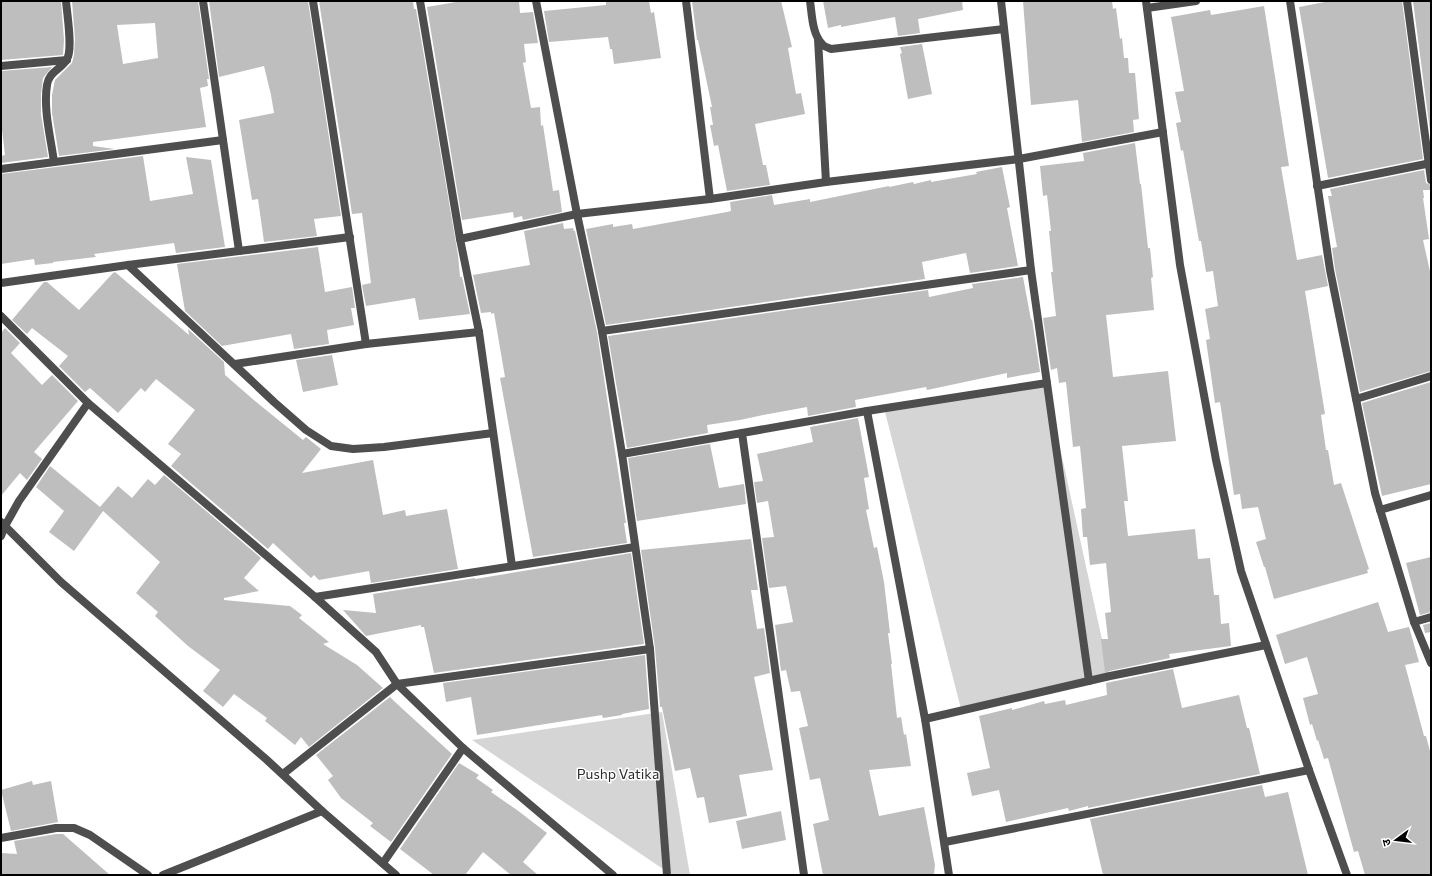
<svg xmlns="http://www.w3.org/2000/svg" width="1432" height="876" font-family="Commissioner,'Noto Sans Devanagari',sans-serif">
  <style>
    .green { fill: #d5d5d5 }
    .building { fill: #bebebe; fill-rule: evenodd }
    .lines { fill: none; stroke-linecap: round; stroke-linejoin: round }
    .minor { stroke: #4e4e4e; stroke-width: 8 }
    .labels { text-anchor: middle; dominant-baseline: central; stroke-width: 3; stroke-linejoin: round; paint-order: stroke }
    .park-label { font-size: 14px; fill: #2c2c2c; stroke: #fff }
  </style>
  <rect width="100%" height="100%" fill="#fff"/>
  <g class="green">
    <path d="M1046 384 1110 676 961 709 884 408Z"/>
    <path d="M662 712 690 875H672L472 740Z"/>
  </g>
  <g class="building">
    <path d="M1 1H61L64 40 63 55 1 60Z"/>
    <path d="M72 1H198L209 79H207L208 86 200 88 206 127 93 142V146L115 149 59 156 52 113V95L55 80 72 63 74 55 75 39ZM155 23 158 58 123 64 117 25Z"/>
    <path d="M209 1H308L341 216 314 219 317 236 264 242 258 199 252 200 239 120 274 113 271 95 264 66 219 77Z"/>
    <path d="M319 1H413L414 9H416L458 255 460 277H462L470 314 419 320 415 298 366 306 362 285 371 283 362 213 352 214Z"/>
    <path d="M462 1H519L520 13 533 12 538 43 524 44 526 62 523 63 531 108 540 107 541 126 543 125 553 191 559 190 562 212 523 220 522 216 514 218 513 212 462 220 427 7Z"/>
    <path d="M606 1H649L651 13 654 12 661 58 614 64 612 49H610L608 37 549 42 544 11 606 5Z"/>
    <path d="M692 1H781L792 47 788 48 796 94 801 93 805 114 755 124 763 165H766L770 185 727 191 718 145 714 146 710 125H713L710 107H712L698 40H697Z"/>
    <path d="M823 1H962L963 10 918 19 920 33 898 36 895 17 841 27V25L828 28Z"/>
    <path d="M1023 1H1112L1113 9 1116 8 1120 39 1122 38 1124 58H1128L1129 73H1135L1139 119 1133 120 1134 132 1082 142 1078 100 1031 105Z"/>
    <path d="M1330 1H1402L1423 159 1328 178 1299 7Z"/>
    <path d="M1413 1H1431V139Z"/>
    <path d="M1264 6 1289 166 1281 167 1297 260 1322 255 1328 286 1305 291 1325 414 1321 415 1326 450H1328L1334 485 1341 483 1369 569 1367 570 1368 573 1274 599 1265 567H1264L1256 542 1266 539 1258 507 1242 509 1240 494 1234 495 1220 402 1215 403 1206 340 1210 339 1205 309 1218 306 1213 271 1206 272 1201 241H1199L1183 150 1181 151 1176 123 1181 122 1175 92 1184 91 1171 17 1210 10 1211 15Z"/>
    <path d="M922 44 932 94 908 99 900 54 902 53 900 47Z"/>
    <path d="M52 67 43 78 41 94V114L48 157 1 163V156L5 155 1 121V71Z"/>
    <path d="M1135 143 1140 184H1141L1148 248H1150L1153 277 1151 278 1154 310 1106 315 1113 377 1168 371 1176 441 1122 446 1128 501H1124L1128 536 1195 529 1198 559 1210 558 1214 595H1219L1221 624 1229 623 1231 646 1169 654 1170 658 1105 672 1101 639H1108L1105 613 1111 612 1106 563 1090 565 1087 537H1083L1081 509 1086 508 1080 446 1073 447 1066 382 1059 383 1057 368 1051 370 1043 318 1056 316 1051 272H1053L1049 231H1051L1047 195 1043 196 1040 166 1084 161 1083 153Z"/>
    <path d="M143 156 150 201 193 194 186 157 211 160 225 247 176 253 174 243 94 254 96 257 53 262V263L35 265 34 259 1 264V174Z"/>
    <path d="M1002 167 1010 207 1007 208 1018 266 970 273 966 253 922 262 925 279 606 325 586 229 613 224V227L632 224 633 229 727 212 731 211 730 202 772 195 774 205 810 199V202L889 186V187L913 182 914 184 931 180V182L977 174 976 172Z"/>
    <path d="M1424 170 1426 183 1431 185V190H1423L1424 198H1423L1429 239 1423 240 1431 276V371L1360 392 1335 269 1332 248 1337 247 1328 196H1332L1330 189Z"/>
    <path d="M563 223 564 229 573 228 574 231H575L597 332 626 523H624L627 543 533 557 500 378 505 377 494 313 491 314V312L481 313 473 275 530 265 524 231Z"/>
    <path d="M318 247 325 292 352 287 355 308H351L354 325 327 330 329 344 294 349 291 334 222 346 185 311 177 264Z"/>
    <path d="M115 272 189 335 188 329 224 362 225 375 255 401 303 440 306 437 321 449 302 473 373 460 383 515 405 510 406 516 447 509 458 569 371 583 369 571 319 580 314 575 311 578 273 543 268 549 171 466 181 454 168 444 195 410 156 379 145 392 141 388 118 413 90 388 85 392 59 366 68 356 32 328 27 334 12 320 44 282H47L79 310 113 273Z"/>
    <path d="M1023 277 1031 320 1032 319 1040 372 1007 378V373L927 390 926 387 855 400 856 407 808 416 807 407 763 415 740 420 707 425 708 433 627 448 608 336 928 290 929 297 973 288 972 284Z"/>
    <path d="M5 328 20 343 11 353 42 385 52 375 78 401 34 452 42 459 27 480 20 473 1 496V333Z"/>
    <path d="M332 355 338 385 303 392 296 360Z"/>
    <path d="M1431 382V484L1382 496 1362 403Z"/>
    <path d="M858 418 869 477 864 478 869 509 866 510 874 548 877 547 884 582 890 633H888L892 664H891L897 718 901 717 904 735 906 734 911 766 869 770 879 816 924 807 935 865 934 875H823L813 824 829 820 820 778 810 780 799 728 808 726 800 691 791 692 786 670 781 671 775 625 793 622 786 586 769 588 762 538 774 537 768 501 757 503 754 482 763 481 757 454 813 442 810 427Z"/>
    <path d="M710 444 719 488 744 484 746 504 637 521 628 458Z"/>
    <path d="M50 466 100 507 118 486 132 498 148 479 155 485 164 475 261 558 244 578 259 591 224 598V600L290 606 302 615 299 618 329 642 323 644 357 665 383 688 309 747 301 737 295 745 265 721 267 718 234 694 223 707 203 691 220 670 188 646 155 616 158 612 136 593 160 562 103 511 74 551 49 532 64 511 36 487Z"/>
    <path d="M751 539 758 590H751L757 629 764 628 770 673 754 677 773 770 739 775 747 816 709 823 704 797 697 798 690 768 675 771 662 707H660L655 648 641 550Z"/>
    <path d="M631 553 644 644 434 673 424 627H421V625L366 636 343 610 376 613 373 594 475 578V579Z"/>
    <path d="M1431 557V612L1420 615 1406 563Z"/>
    <path d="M1378 602 1388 632 1409 627 1419 662 1405 665 1424 736H1426L1431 755V875H1365L1358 851 1354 852 1328 758 1324 759 1318 740 1317 741 1312 724 1310 725 1303 698 1318 694 1307 657 1285 664 1276 635Z"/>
    <path d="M1431 623V632L1425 633 1423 625Z"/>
    <path d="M645 655 649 709 622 714V715L603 718 602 715 477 735 471 697 446 702 443 683Z"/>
    <path d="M1173 669 1182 708 1239 695 1247 728H1249L1260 774 1088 808V806L1069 811 1068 808 1006 822 999 790 972 796 967 773 990 768 979 716 1012 708V710L1044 701 1045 704 1065 700 1066 705 1107 695 1106 683Z"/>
    <path d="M390 697 395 702 452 754 391 842 370 826 373 823 341 798 328 780 333 776 316 755Z"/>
    <path d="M459 763 479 775 476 778 493 790 491 792 517 810 547 833 523 862 538 875H511L483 852 465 875H434L400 849Z"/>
    <path d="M32 781 33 785 51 781 58 822 11 831 1 790Z"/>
    <path d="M1262 785 1265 797 1288 792 1308 875H1103L1090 819Z"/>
    <path d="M781 811 786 840 742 849 736 821Z"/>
    <path d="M56 834H63L110 875H1V853L17 854 14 841Z"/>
  </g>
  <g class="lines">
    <g class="minor">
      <path d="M203 1 239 251"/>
      <path d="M313 1 366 344"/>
      <path d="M420 1 460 239 479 332 512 566"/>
      <path d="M536 1 577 214 602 331 622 454"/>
      <path d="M686 1 710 199"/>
      <path d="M810 1C812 14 812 35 823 45 825 47 829 48 831 49L1004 29"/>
      <path d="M1146 1 1180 265 1216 460 1241 571 1309 770 1347 875"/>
      <path d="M1290 1 1330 270 1375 493 1414 622 1431 663"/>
      <path d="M1407 1 1431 180"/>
      <path d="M1147 8 1196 1"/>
      <path d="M818 39 826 182"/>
      <path d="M1 66 67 60"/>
      <path d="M54 162C51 139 43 109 47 85 49 71 61 70 67 59 73 49 67 14 66 1"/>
      <path d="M1 169 223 140"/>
      <path d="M1317 186 1431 163"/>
      <path d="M460 239 577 214 710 199 826 182 1019 159 1163 132"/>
      <path d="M128 265 274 402 306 430 331 446 353 449 384 447 493 433"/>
      <path d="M1031 270 1089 681"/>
      <path d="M1 283 128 265 350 237"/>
      <path d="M1 316 88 403 19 501 5 526 1 536"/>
      <path d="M602 331 1031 270 1001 1"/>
      <path d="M235 364 366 344 479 332"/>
      <path d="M1356 399 1431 376"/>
      <path d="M88 403 315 597 376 652 397 684 463 748 613 875"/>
      <path d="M867 411 925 719"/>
      <path d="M1380 510 1431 495"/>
      <path d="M1 522 61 582 267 760 322 811 163 875"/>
      <path d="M315 597 635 547"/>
      <path d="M1414 622 1431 617"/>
      <path d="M283 774 397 684 650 649"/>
      <path d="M322 811 396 875"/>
      <path d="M1 838 56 828H74L90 835 148 875"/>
      <path d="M945 842 1309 770"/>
      <path d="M383 863 463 748"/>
      <path d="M667 875 650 649 622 454 742 433"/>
      <path d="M804 875 742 433 867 411 1047 383"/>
      <path d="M949 875 925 719 1110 676 1266 645"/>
    </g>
  </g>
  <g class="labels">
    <g class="park-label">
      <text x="618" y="773">Pushp Vatika</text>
    </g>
  </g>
  <rect width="1432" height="876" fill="none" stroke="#000000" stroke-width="4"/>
  <g transform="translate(1396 840) rotate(255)" stroke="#ffffff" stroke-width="3" paint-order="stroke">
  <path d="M0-3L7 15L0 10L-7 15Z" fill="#000000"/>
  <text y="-6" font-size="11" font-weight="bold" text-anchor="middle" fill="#000000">उ</text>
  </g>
</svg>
